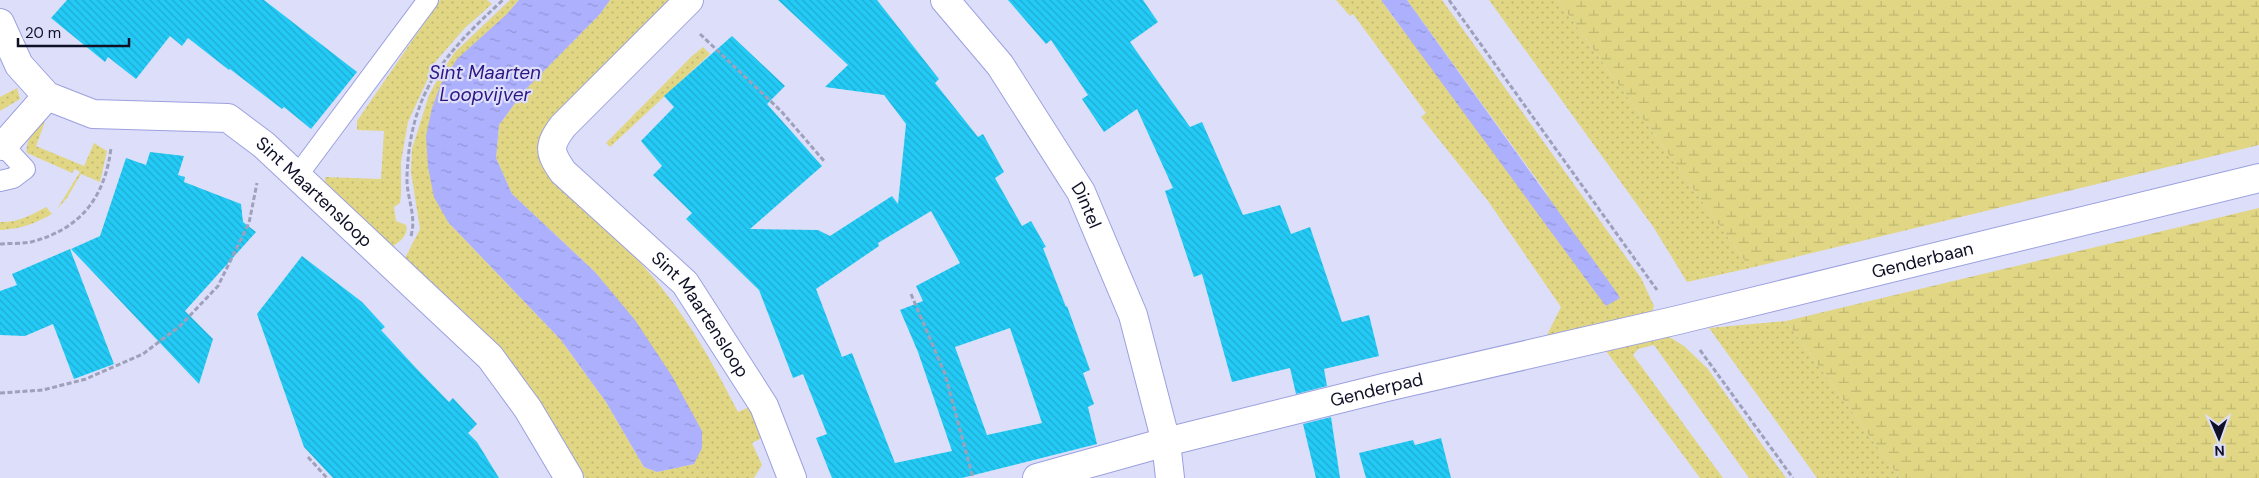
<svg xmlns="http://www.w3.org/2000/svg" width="2259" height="478" font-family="'DM Sans',sans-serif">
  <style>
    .grass { fill: url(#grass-dots) }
    .wetland { fill: url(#wetland-marsh) }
    .water { fill: url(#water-ripples) }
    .building { fill: url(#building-back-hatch); fill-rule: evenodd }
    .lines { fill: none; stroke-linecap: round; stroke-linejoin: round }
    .service-casing { stroke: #9ca0de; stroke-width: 22 }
    .minor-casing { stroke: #9ca0de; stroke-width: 30 }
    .path { stroke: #9fa0ba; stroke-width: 3; stroke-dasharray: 5 2.5; stroke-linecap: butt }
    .service { stroke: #fff; stroke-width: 20 }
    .minor { stroke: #fff; stroke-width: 28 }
    .labels { text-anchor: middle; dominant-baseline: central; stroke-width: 4.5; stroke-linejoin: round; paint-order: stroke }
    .street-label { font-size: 18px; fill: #101027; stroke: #dddffa }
    .water-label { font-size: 19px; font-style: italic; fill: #2e1584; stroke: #dddffa }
  </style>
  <defs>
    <pattern id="grass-dots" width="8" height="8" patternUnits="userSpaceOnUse" patternTransform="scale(1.25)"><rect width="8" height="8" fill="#e1d684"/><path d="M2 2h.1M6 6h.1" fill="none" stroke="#c0b772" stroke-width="1.8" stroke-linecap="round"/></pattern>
    <pattern id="wetland-marsh" width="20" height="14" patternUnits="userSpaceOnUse" patternTransform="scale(1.25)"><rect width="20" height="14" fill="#e1d684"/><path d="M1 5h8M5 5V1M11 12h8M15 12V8" fill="none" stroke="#c0b772"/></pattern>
    <pattern id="water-ripples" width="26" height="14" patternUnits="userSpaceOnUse" patternTransform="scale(1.25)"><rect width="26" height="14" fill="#adb0fd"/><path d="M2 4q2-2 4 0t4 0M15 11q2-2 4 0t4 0" fill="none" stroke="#9496d9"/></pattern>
    <pattern id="building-back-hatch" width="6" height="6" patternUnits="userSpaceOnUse" patternTransform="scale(1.25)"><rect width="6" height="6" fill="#23caf5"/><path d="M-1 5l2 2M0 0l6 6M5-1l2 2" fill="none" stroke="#1eacd2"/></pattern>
  </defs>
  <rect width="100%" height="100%" fill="#dddffa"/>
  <g class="grass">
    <path d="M440 0H487L492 4 465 28 436 61 408 122 401 162V195L400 203 394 207 396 221 406 225C410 238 393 246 384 252L325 189V177L381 179 384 131 357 130V121Z"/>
    <path d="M510 0H519L507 14 448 222 561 340 606 402 644 467 657 472 694 464 702 431 595 272 512 194 496 158 499 125 523 92 600 14 610 0H675L672 6 662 7 542 132 544 169C590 211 637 253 674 304 699 338 719 375 738 412L747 408 751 410 762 435 760 439 752 443 762 465 754 478H585L581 470 576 473 561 447 566 444 546 412 494 349 439 291 400 268 420 229 411 172 412 149 429 95 442 71 455 52Z"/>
    <path d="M1336 0H1381L1399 25 1551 199 1407 0H1442L1641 278 1654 306 1652 313 1609 322 1394 375 1546 337 1561 307 1488 201 1421 117 1426 113 1353 14 1350 16Z"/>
    <path d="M1489 0H1558L1750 268 1687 282 1654 228Z"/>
    <path d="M703 47 710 54 610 147 606 143 692 56Z"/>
    <path d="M17 88 20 99 0 111V97Z"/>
    <path d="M41 121 45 122 36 146 84 166 94 143 107 151 100 182 81 174 67 198 57 209 80 172 75 169 72 173 27 153C25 144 33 127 41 121Z"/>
    <path d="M46 207 52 214C35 224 19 229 0 230V222C17 223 32 215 46 207Z"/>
    <path d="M1786 321 1900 478H1817L1709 328Z"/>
    <path d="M1660 336H1668L1684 346 1707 368 1786 478H1749L1654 345 1638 349 1633 355 1723 478H1700L1603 347Z"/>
  </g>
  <g class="wetland">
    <path d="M1558 0H2259V145L1750 268Z"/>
    <path d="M2259 208V478H1900L1786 321Z"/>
  </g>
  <g class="water">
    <path d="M519 0H610L600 14 523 92 499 125 496 158 512 194 595 272 635 320 672 376 702 431V448L694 464 657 472 644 467 606 402 561 340 448 222 434 197 428 167 426 136 432 108 441 84 457 59 507 14Z"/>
    <path d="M1381 0H1407L1617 293 1620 298 1606 306 1596 293Z"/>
  </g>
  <g class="building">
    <path d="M67 0H264L357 72 311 129 284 107 282 109 230 69 229 70 188 38 182 46 170 36 136 79 108 57 105 62 51 18Z"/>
    <path d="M778 0H877L939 79 935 83 978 137 983 134 1004 172 995 178 1022 226 1031 221 1046 247 1043 248 1066 307 1067 306 1090 370 1083 373 1094 404 1088 407 1097 444 962 478H832L816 438 827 434 803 374 793 378 759 290 686 219 692 213 653 175 662 166 641 141 674 107 664 96 732 36 785 86 767 104 822 166 750 229 818 230 830 236 892 196 898 204 906 124 884 95 825 87 848 65ZM931 211 960 263 916 286 923 301 900 310 918 352 952 451 895 463 852 353 842 357 816 289 879 246 878 243ZM1010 328 1042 423 987 435 955 347Z"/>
    <path d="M1008 0H1143L1158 22 1130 42 1190 127 1202 122 1243 215 1280 205 1291 234 1310 227 1342 322 1369 315 1379 356 1324 369 1327 386 1296 394 1290 368 1232 382 1202 274 1194 277 1165 191 1173 188 1137 109 1104 132 1082 99 1088 95 1051 40 1046 44Z"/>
    <path d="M150 152 184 156 178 175 185 177 184 182 241 204 243 222 256 232 185 311 213 339 199 384 71 249 100 236 126 158 146 165Z"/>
    <path d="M70 249 114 364 74 379 53 324 25 336 0 335V291L17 285 12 274Z"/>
    <path d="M302 256 362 302 385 327 381 330 415 367 449 402 453 398 477 424 468 433 477 442 499 478H333L304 447 257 314Z"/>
    <path d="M1331 417 1340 478H1316L1303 424Z"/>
    <path d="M1441 438 1451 478H1366L1359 453 1413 440 1415 445Z"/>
  </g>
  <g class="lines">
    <g class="service-casing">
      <g id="service">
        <path d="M0 142 25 169 13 178 0 181"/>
        <path d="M297 176 428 0"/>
      </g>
    </g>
    <g class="minor-casing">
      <g id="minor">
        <path id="s1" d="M689 0 563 126C548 146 549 152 563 172L685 283 764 406 792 478"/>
        <path id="s2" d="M945 0 1000 65 1081 192 1133 315 1166 442 1170 478"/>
        <path id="s3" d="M0 23 19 65 47 96 93 114 228 118 264 145 490 357 528 409 569 478"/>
        <path d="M3 146 47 96"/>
        <path id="s4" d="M1037 478 1166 442 1387 387 1678 320 2259 178"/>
      </g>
    </g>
    <g class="path">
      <path d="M1449 0 1657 290"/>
      <path d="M700 34 781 111 824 161"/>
      <path d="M411 236C417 215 406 197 407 176 410 92 444 54 503 0"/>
      <path d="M0 244C10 243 22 244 31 242 81 229 105 197 111 148"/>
      <path d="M911 294 945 374 973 478"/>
      <path d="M1700 350 1793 478"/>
      <path d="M0 393 43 390 86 379 143 354 180 326 218 286 249 223 257 183"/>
      <path d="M308 457 327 478"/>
    </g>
    <use href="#service" class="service"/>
    <use href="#minor" class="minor"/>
  </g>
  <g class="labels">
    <g class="street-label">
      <text stroke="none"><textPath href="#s3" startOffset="386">Sint Maartensloop</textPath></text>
      <text stroke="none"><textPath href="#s2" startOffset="250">Dintel</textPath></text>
      <text stroke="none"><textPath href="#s4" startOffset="912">Genderbaan</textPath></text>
      <text stroke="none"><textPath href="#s1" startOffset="429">Sint Maartensloop</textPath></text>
      <text stroke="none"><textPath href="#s4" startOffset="351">Genderpad</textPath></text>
    </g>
    <g class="water-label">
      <text x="485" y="72">Sint Maarten<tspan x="485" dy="22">Loopvijver</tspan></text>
    </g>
  </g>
  <g transform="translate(2219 438) rotate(178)" stroke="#dddffa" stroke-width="4" paint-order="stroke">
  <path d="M0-4L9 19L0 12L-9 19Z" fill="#101027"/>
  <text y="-8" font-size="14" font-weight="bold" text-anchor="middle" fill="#101027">N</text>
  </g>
  <path d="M18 38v8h111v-8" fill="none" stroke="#101027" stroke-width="2.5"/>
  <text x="25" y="38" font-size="15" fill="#101027" stroke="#dddffa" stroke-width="4" paint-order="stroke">20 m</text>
</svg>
